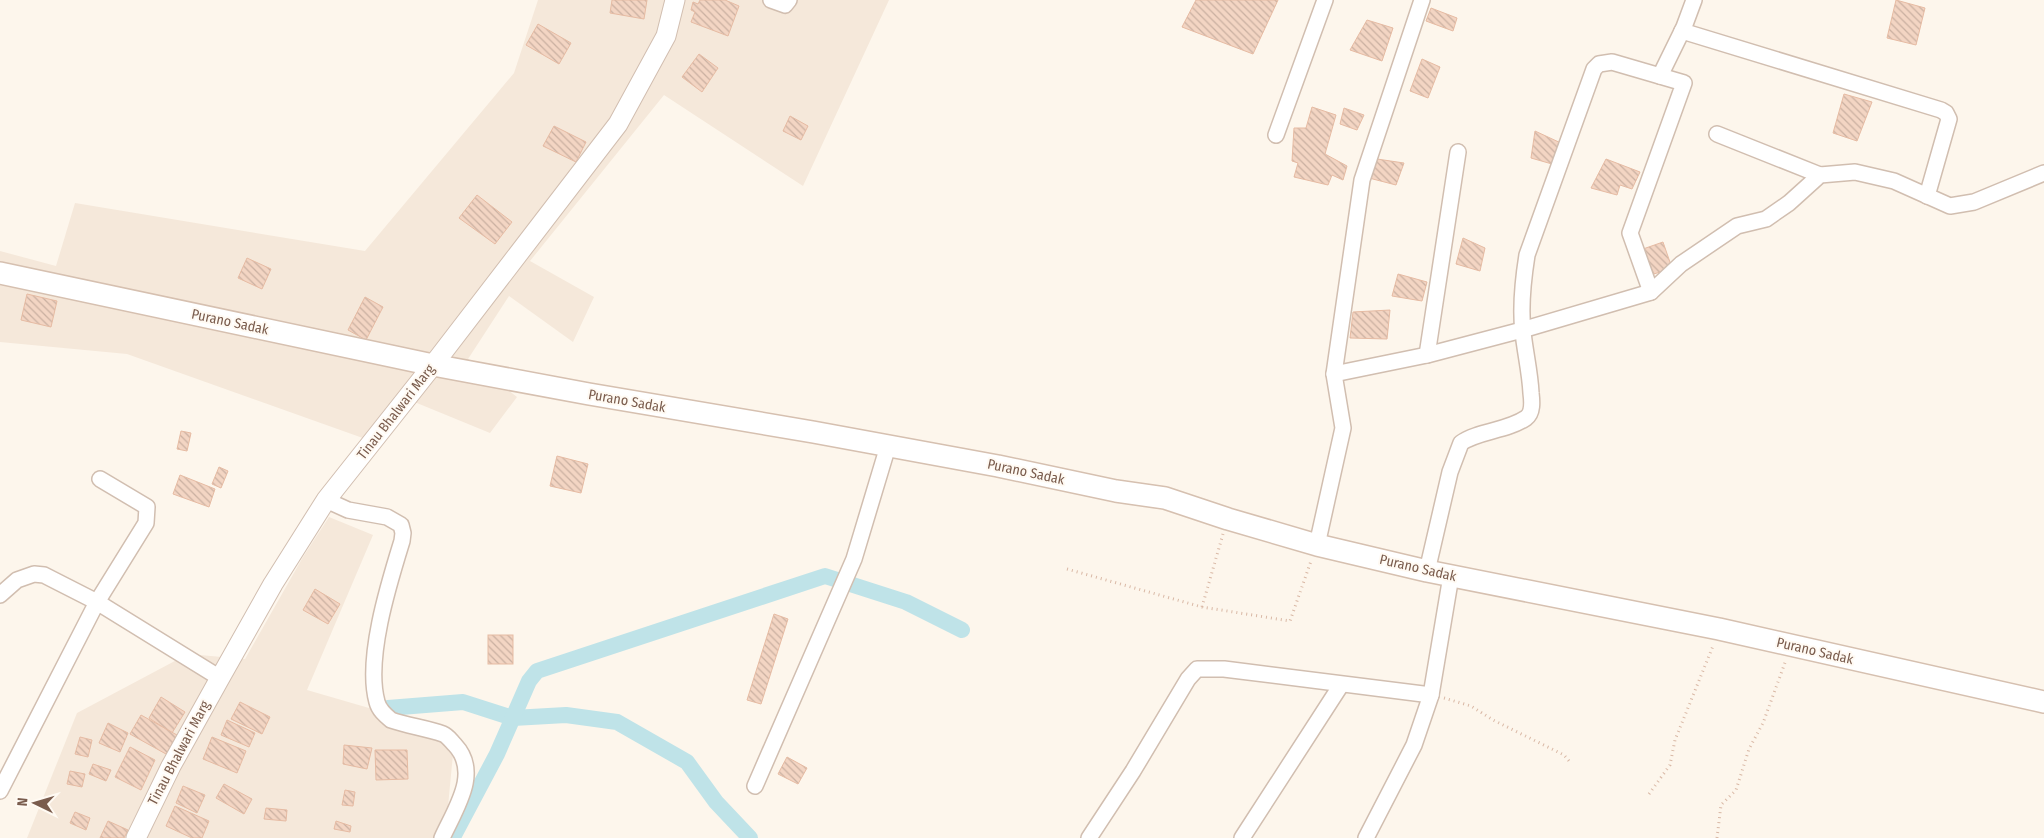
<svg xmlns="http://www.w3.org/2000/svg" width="2044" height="838" font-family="'Fira Sans Condensed',sans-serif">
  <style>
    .residential { fill: #f5e8da }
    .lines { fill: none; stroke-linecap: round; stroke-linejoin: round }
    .canal { stroke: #bfe3e8; stroke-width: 16 }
    .building { fill: url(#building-back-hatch); stroke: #e6bba3 }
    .minor-casing { stroke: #d1beb0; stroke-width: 18 }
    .tertiary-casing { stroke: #d1beb0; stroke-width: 21 }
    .secondary-casing { stroke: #d6c0b0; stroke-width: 24 }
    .path { stroke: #d9b8a5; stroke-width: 3; stroke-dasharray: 1 4; stroke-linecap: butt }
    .minor { stroke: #fff; stroke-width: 15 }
    .tertiary { stroke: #fff; stroke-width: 19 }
    .secondary { stroke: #fff; stroke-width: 21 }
    .labels { text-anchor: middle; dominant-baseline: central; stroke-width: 4; stroke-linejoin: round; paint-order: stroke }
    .street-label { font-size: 14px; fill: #7a5c4d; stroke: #fffaf3 }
  </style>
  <defs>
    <pattern id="building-back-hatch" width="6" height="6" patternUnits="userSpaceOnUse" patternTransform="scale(1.25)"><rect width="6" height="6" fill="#f3d5c3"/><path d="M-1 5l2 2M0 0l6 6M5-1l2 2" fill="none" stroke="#cab0a1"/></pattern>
  </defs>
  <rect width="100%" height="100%" fill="#fdf6ec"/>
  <g class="residential">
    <path d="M538 0H889L803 186 664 95 530 261 594 297 573 342 509 296 468 359 517 397 490 433 412 401 374 442 127 354 0 342V251L56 266 75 203 365 251 514 73Z"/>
    <path d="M329 517 373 535 307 690 455 733 445 838H27L77 713 188 654 245 659 303 557Z"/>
  </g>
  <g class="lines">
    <g class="canal">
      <path d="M388 708 463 702 513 718 566 715 617 722 687 762 716 802 750 838"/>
      <path d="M453 837 497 754 529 681 537 671 825 576 906 602 962 630"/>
    </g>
  </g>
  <g class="building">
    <path d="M612 0H647L644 19 610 13Z"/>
    <path d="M700 0H725L739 6 728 36 691 22 695 12 691 10 693 2 698 4Z"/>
    <path d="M1196 0H1278L1253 54 1182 27Z"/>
    <path d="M1896 0 1925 8 1916 45 1887 38Z"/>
    <path d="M1431 8 1457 18 1453 31 1426 21Z"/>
    <path d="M1367 20 1393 28 1382 61 1350 50Z"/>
    <path d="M538 24 571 43 559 64 526 45Z"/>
    <path d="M699 54 718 68 702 92 682 77Z"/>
    <path d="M1422 59 1440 67 1428 98 1410 91Z"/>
    <path d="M1844 94 1872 102 1857 141 1833 133Z"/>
    <path d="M1312 107 1336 115 1325 154 1347 166 1343 180 1332 175 1328 185 1294 177 1298 163 1292 161 1294 128H1306Z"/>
    <path d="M1344 108 1364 115 1357 130 1340 124Z"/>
    <path d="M790 116 808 126 801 140 783 131Z"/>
    <path d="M554 126 586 142 576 162 543 146Z"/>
    <path d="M1535 131 1563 144 1552 164 1531 158Z"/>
    <path d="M1377 159 1404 163 1396 185 1369 178Z"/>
    <path d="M1606 159 1640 172 1632 189 1620 185 1617 195 1591 188Z"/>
    <path d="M477 195 512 222 495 244 459 218Z"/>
    <path d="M1463 238 1485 248 1480 271 1456 264Z"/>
    <path d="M1663 242 1672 268 1654 274 1643 249Z"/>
    <path d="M247 258 271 269 262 289 238 278Z"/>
    <path d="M1398 274 1427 282 1422 301 1392 296Z"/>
    <path d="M27 294 57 301 51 327 21 320Z"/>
    <path d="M365 297 383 307 366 340 348 330Z"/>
    <path d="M1390 310 1387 339 1350 338 1353 312Z"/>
    <path d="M181 431 191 433 187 451 177 449Z"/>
    <path d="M557 456 588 464 581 493 550 486Z"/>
    <path d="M219 467 228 471 221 488 212 484Z"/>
    <path d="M180 475 215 489 209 507 173 494Z"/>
    <path d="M315 589 340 604 328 624 303 610Z"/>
    <path d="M774 614 788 619 761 704 747 700Z"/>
    <rect x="488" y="635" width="25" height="29"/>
    <path d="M161 697 185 712 172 733 149 718Z"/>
    <path d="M240 702 270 717 262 734 231 719Z"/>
    <path d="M141 715 177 735 166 754 130 734Z"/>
    <path d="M227 720 255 733 249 747 221 735Z"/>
    <path d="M108 723 128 733 120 752 99 743Z"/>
    <path d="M80 737 92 740 88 757 75 754Z"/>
    <path d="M212 737 246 751 237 773 203 759Z"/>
    <path d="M344 745 372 748 367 769 343 764Z"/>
    <path d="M130 747 155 760 141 790 115 777Z"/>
    <path d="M375 750H407L408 779 376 780Z"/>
    <path d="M787 757 807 768 798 784 778 774Z"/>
    <path d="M93 764 111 770 106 781 89 774Z"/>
    <path d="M70 771 85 774 82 787 67 784Z"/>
    <path d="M224 784 252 799 244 814 216 798Z"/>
    <path d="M183 786 205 795 197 813 176 803Z"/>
    <path d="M345 790 355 792 353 806 342 805Z"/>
    <path d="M175 806 209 821 202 838H192L166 826Z"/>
    <path d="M266 808 287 810 286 821 264 819Z"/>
    <path d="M75 812 90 818 86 830 70 823Z"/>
    <path d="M108 821 128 830 124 838H100Z"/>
    <path d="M336 821 351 826 350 832 334 829Z"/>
  </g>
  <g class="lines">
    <g class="minor-casing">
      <g id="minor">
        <path d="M771 0 785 5 789 0"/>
        <path d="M1682 31 1941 110 1946 113 1949 119 1927 196"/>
        <path d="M1717 134 1820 175"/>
        <path d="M1276 135 1325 0"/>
        <path d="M1651 292 1630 233 1684 83 1660 76"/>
        <path d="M1427 355 1458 152"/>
        <path d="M1334 374 1427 355 1522 330 1651 292 1681 264 1737 226 1766 219 1789 203 1820 175 1855 172 1894 181 1950 206 1974 202 2044 173"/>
        <path d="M326 500 348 510 387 517 401 525 403 533 402 541C389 583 365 659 377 702 379 710 385 715 391 720 408 726 427 728 443 734 448 736 451 741 455 745 481 773 455 809 442 838"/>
        <path d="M1317 545 1343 428 1334 374 1362 180 1422 0"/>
        <path d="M1427 571 1450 472 1461 443C1478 431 1507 431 1526 418 1533 413 1532 401 1531 393 1530 372 1525 352 1523 332 1520 306 1523 280 1527 255L1594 69 1599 64 1612 62 1660 76 1684 27 1694 0"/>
        <path d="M0 595 17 580 34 574 44 575 97 602 220 678"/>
        <path d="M755 786 854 559 888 446"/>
        <path d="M0 791 97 602 146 523 147 507 100 479"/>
        <path d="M1089 838 1133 771 1188 679 1197 669H1224L1431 695"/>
        <path d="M1242 838 1341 685"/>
        <path d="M1366 838 1414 745 1431 695 1451 576"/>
      </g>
    </g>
    <g class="tertiary-casing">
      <path id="tertiary" d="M136 838 171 766 220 678 273 584 326 500 433 365 618 124 666 36 675 0"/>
    </g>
    <g class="secondary-casing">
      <path id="secondary" d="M0 273 433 365 589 394 813 432 998 466 1116 491 1165 498 1228 519 1317 545 1427 571 1719 629 2044 702"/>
    </g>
    <g class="path">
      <path d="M1067 569 1202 607 1290 621 1311 561"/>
      <path d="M1202 607 1223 534"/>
      <path d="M1444 698 1471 706 1493 720 1564 755 1569 761"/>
      <path d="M1649 794 1670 765 1675 740 1713 646"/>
      <path d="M1717 838 1721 805 1736 790 1749 749 1763 723 1786 660"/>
    </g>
    <use href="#minor" class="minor"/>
    <use href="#tertiary" class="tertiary"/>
    <use href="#secondary" class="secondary"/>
  </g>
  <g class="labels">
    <g class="street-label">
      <text transform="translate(230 322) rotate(12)">Purano Sadak</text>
      <text transform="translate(627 401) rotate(10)">Purano Sadak</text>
      <text transform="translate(396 412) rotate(-52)">Tinau Bhalwari Marg</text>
      <text transform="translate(1026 472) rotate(12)">Purano Sadak</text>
      <text transform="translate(1418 568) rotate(13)">Purano Sadak</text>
      <text transform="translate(1815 651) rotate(13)">Purano Sadak</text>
      <text transform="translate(179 753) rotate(-62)">Tinau Bhalwari Marg</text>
    </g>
  </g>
  <g transform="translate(35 803) rotate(275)" stroke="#fffaf3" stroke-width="4" paint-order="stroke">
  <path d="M0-4L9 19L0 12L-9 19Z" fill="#7a5c4d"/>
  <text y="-8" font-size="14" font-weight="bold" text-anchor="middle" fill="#7a5c4d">N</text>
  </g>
</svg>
